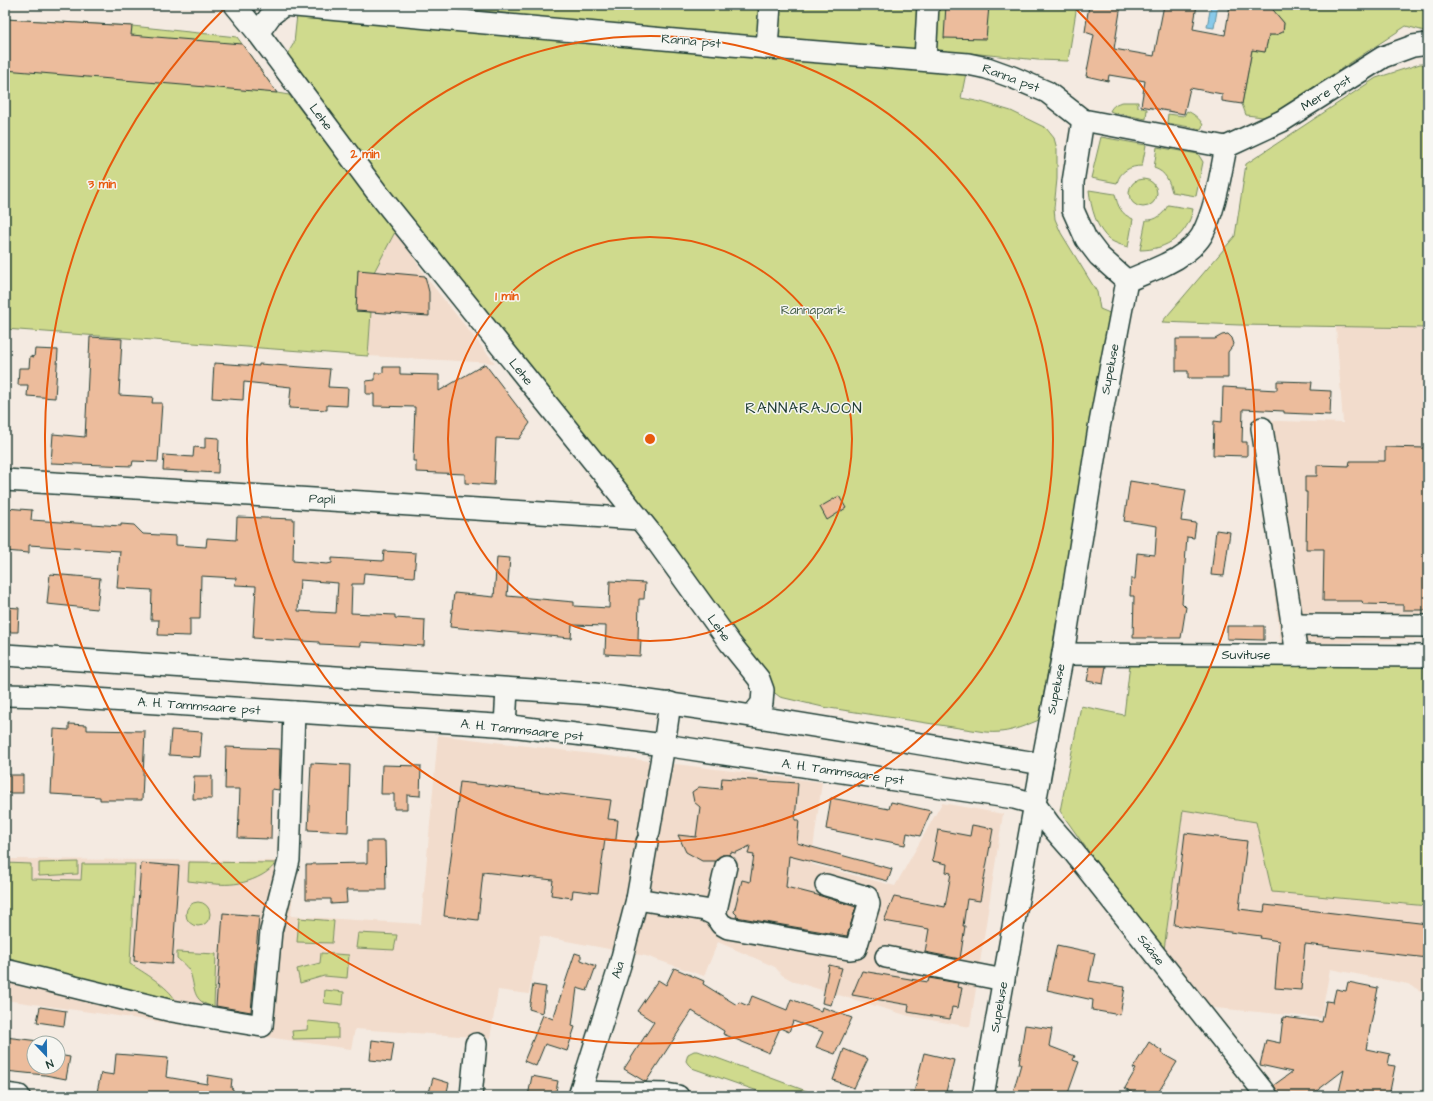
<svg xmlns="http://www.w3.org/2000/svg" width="1433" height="1101" font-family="'Architects Daughter',sans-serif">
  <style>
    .built { fill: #f2dccc }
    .green { fill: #cfda8d; stroke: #778c60 }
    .water { fill: #88c9e9; stroke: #5e91a1 }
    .building { fill: #ecbc9c; stroke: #1f3d34; fill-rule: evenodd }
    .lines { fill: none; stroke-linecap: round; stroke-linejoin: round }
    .minor-casing { stroke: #1f3d34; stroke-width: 24 }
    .minor { stroke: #f6f6f2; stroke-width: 21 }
    .ring { fill: none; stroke: #e8590c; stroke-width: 2 }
    .labels { text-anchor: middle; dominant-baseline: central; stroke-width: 3; stroke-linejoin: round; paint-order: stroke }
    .street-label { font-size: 13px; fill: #1f3d34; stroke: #f6f6f2 }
    .park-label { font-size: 13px; fill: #425c46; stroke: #f6f6f2 }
    .quarter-label { font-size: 15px; letter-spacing: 1px; fill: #1f3d34; stroke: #f6f6f2 }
    .centre { fill: #e8590c; stroke: #f6f6f2; stroke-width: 2 }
    .ring-label { font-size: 12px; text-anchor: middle; font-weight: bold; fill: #e8590c; stroke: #f6f6f2; stroke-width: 3; stroke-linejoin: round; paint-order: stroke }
  </style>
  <rect width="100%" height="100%" fill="#f4eae1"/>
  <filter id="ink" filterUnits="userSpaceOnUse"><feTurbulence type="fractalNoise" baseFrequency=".025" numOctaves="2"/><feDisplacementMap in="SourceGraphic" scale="8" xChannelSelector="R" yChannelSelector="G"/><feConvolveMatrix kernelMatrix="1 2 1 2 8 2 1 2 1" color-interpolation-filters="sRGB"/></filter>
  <g filter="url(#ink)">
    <g class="built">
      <path d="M395 232 413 256 425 276 495 363 368 356 371 312 356 311 358 270 374 272Z"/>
      <path d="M1336 327 1428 328V638L1281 645 1252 420 1343 423Z"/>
      <path d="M438 735 822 782 811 864 895 886 942 803 1003 814 970 1027 909 1016 795 982 782 975 775 967 718 942 704 976 646 956 540 936 529 994 498 990 490 1038 355 1029 351 1049 5 1000V859L295 861 291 916 421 924Z"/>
      <path d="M1183 810 1256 822 1272 892 1428 906V995L1408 984 1330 969 1321 1018 1204 1007 1163 957Z"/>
    </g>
    <g class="green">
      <path d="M298 5H1077L1068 61 1038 60 970 53 961 98 981 102 1011 111 1046 128 1054 138 1057 149V179L1054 208 1055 219 1061 233 1097 292 1100 309 1112 314 1039 720C1019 728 1007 734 985 732L823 707 780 697 771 690 285 58 294 43Z"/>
      <path d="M1274 5H1428V32L1406 26 1276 112 1263 117 1246 115 1242 104 1252 50 1265 52 1269 35H1276L1283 32 1284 23 1278 16 1272 14Z"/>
      <path d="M5 19 132 26 237 37 277 93 289 95 395 232 374 272 358 271 356 311 371 312 368 356 5 329Z"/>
      <path d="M1420 64H1428V328L1240 325 1162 322 1235 236 1246 164 1376 78Z"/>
      <path d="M1123 102H1138V107L1147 109 1146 119 1115 113 1110 111C1113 105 1117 103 1123 102Z"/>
      <path d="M1187 111C1194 114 1199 118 1203 125L1201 129 1167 123 1168 114 1184 116Z"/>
      <path d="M1101 137 1146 145 1142 166C1130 166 1120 171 1117 183L1091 178Z"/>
      <path d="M1157 147 1198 154 1203 162 1196 196 1172 192C1169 181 1166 172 1154 168Z"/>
      <circle cx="1143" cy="193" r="14"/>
      <path d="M1089 190 1115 194C1118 207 1121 214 1133 219L1128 247C1121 245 1115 243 1110 240 1096 229 1091 207 1089 190Z"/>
      <path d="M1168 205 1193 209C1188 235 1167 250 1140 250L1146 220C1156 221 1164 214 1168 205Z"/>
      <path d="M1130 664 1428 665V906L1272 892 1256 822 1183 810 1163 957 1060 811 1081 706 1124 715Z"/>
      <path d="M78 862V874L39 876V863Z"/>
      <path d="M189 862 275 863C273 868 267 872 262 875 237 889 215 884 188 881Z"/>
      <path d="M5 863 31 864V879L81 880 82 864H135L130 964C142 971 170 988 175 1000L168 1002 5 963Z"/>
      <circle cx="198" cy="914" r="12"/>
      <path d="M299 918 334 921 332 943 297 942Z"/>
      <path d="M358 933 397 935 394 950 356 948Z"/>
      <path d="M177 952 216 954 214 1007C191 1001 196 989 190 972 188 967 181 962 177 958Z"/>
      <path d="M321 953 349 955 347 978 324 976 300 983 297 969 320 963Z"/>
      <path d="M325 990 344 992 343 1005 324 1003Z"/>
      <path d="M308 1021 338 1024V1038L293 1039 292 1031 307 1030Z"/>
      <path d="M694 1051H698L820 1096H772L692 1068 688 1064 686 1061 688 1054Z"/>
    </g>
    <path class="water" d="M1211 5H1218L1214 28 1207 27Z"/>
    <g class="building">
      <path d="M946 5 989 6 986 39 944 38Z"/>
      <path d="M1089 5H1121L1114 49 1154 56 1164 5H1197L1193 29 1225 35 1230 5H1269L1284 23 1283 32 1276 35H1269L1265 52 1252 50 1242 104 1222 101V94L1190 88 1184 114 1141 106 1145 81 1109 75 1108 81 1086 76 1094 35 1085 32Z"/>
      <path d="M5 19 132 26 131 35 242 44 277 93 5 70Z"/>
      <path d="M358 270 425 276 429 292V316L356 311Z"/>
      <path d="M1228 334 1232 338 1234 344 1228 352V378H1188V371H1176V339H1215L1222 335Z"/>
      <path d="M90 337 122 339 119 395 153 397 152 403H162L158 462 133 461 132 466 51 463 53 434 85 437Z"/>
      <path d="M35 349 58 350 55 398 27 396 28 385H18L19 368H29L30 356 34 357Z"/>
      <path d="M214 363 259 366V364L330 369 328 387 348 388 347 406 327 405V410L289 408 291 387 244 382 243 400 212 398Z"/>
      <path d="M485 364 530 423 519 439 496 438 494 485 465 483V474L416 472V461H413L415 407 374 406V394H366V381L375 380V373H383V367H400V374L439 375V391Z"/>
      <path d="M1277 381 1312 382 1311 390 1331 391 1330 415 1284 413V411L1243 409 1242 442H1247V456L1213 455 1214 421 1222 422 1223 387 1277 390Z"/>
      <path d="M205 437 219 438 218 473 163 470 164 455 193 457 194 447 205 448Z"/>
      <path d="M1385 447 1426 448 1425 490H1428V610H1403V605L1363 604 1362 601H1323L1324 549H1306L1307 492H1305V476H1317V465L1349 466 1350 461H1385Z"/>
      <path d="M1130 481 1186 490 1181 521 1196 523 1194 538 1187 537 1182 603 1186 607 1181 638H1133L1134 596H1130L1131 579H1135L1137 553 1155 555 1157 526 1124 521Z"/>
      <path d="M839 496 846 508 827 520 820 507Z"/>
      <path d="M5 508 32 510 31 520 121 526V524L134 525 143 534 176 536V545L206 547 207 538 236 540 237 517 294 519 293 561 327 564 332 563V558L383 561 384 551 416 553 414 577 364 573 363 584H352L351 613 395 615V618L425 620 424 646 361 642V646L319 644V642L253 638 256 586 235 585 236 578 201 576 200 619H190V636L158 635 159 620H151L152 590 117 588 120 551 29 545V553L5 551ZM300 580 338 583 336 613 298 611Z"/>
      <path d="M1216 530 1230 532 1224 576 1211 575Z"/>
      <path d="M497 557 510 558 507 596 574 602V606L609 608 610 581 645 583 644 599H639L638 640H641L640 656 605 654 606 626 572 625 571 638 450 627 454 593 494 597Z"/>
      <path d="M50 574 100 578 97 609 47 604Z"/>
      <path d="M5 607 19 608 18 632H5Z"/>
      <path d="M1227 626H1264V640L1227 639Z"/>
      <path d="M1090 666H1106L1103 684 1087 681Z"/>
      <path d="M69 724 87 725V730L145 731 142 800H100V797L51 794 54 729 69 730Z"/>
      <path d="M171 730 202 732 200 757 169 755Z"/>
      <path d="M226 747 280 749 279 790 272 789 271 839 238 838 240 789H225Z"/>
      <path d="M311 763 350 765 348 832 308 830Z"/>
      <path d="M382 765 421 766 420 796 407 795V809H394V794H381Z"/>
      <rect x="5" y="775" width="18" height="18"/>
      <path d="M194 776H212V799H193Z"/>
      <path d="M722 778 798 783 795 820H799L797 843 892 869 888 881 789 856 786 887 821 896 856 907 847 936 736 917 737 915 734 912 742 880 750 882 754 855 748 854 750 846 735 853 731 852 729 855H722L716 861H702L686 852 678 835 696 837 700 807 694 802 692 792 699 787 721 789Z"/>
      <path d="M460 782 611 800 608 819 618 820 616 839V840L605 839 598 893 573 890 572 898 551 895 553 880 483 872 478 920 444 916Z"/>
      <path d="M831 798 889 809 891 802 931 811 920 836 907 833 905 845 826 829Z"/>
      <path d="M972 825 993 829 980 901 967 899 963 926H965L960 959 925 952 929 929 884 921 894 897 945 907 951 873 946 872 947 864 932 861 938 830 970 836Z"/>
      <path d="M1185 833 1247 841 1239 909 1264 912 1265 905 1428 924V958L1305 944 1301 990 1275 988 1279 941 1260 938 1261 936 1174 925Z"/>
      <path d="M367 841H385L386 890H346L347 903 331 904V899H306V865H312V864L367 863Z"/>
      <path d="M141 863 179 866 172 964 134 961Z"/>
      <path d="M223 913 259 916 251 1012 216 1006Z"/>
      <path d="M1057 945 1095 953 1089 981 1125 987 1120 1015 1092 1010 1093 1000 1047 990Z"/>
      <path d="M575 953 581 955V960L596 966 587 991 577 988 572 1026 575 1027 567 1051 545 1044 536 1066 524 1061 543 1015 553 1019Z"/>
      <path d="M829 965 842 968 831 1005 822 1003Z"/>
      <path d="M674 968 704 981 703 984 737 1005 739 1002 748 1006 752 996 787 1010 791 999 821 1011 822 1007 852 1018 835 1054 816 1047 823 1032 793 1021 789 1032 780 1028 769 1053 723 1034 724 1031 692 1011 646 1082 644 1081 624 1069 654 1022 637 1011 658 980 666 985Z"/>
      <path d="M862 971 928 982 929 978 958 983 957 987 962 988 958 1008 952 1007 950 1019 908 1012 909 1005 852 995Z"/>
      <path d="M1348 982 1378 988 1366 1049 1390 1054 1388 1065 1395 1066 1389 1096H1338L1344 1070 1310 1096H1279L1274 1085 1292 1072 1260 1065 1266 1040 1280 1043 1283 1017 1322 1022 1326 1001 1333 1002 1336 989 1346 991Z"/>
      <path d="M533 985 546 987 542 1013 529 1009Z"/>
      <path d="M40 1007 66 1011 64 1026 37 1022Z"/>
      <path d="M1025 1025 1052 1029 1049 1046 1075 1056 1073 1060 1079 1062 1067 1096H1012L1021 1064H1019Z"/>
      <path d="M5 1037 47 1042 34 1043V1067H58V1055L70 1057 66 1079 45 1075 5 1071Z"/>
      <path d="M372 1040 394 1043 391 1062 370 1060Z"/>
      <path d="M1149 1042 1162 1051 1161 1053 1177 1062 1156 1096H1138L1125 1088 1136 1069 1133 1068Z"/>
      <path d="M844 1049 868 1059 854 1088 833 1080Z"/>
      <path d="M924 1053 954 1060 945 1096H913Z"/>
      <path d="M116 1054 168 1058 166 1077 207 1084 208 1075 232 1079 231 1088 233 1089V1096H119L97 1092 101 1073 114 1075Z"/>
      <path d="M532 1076 558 1081 555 1096H528Z"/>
      <path d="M433 1078 449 1083 446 1096H428Z"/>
    </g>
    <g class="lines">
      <g class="minor-casing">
        <g id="minor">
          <path d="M235 5 258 33 376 191 622 497 650 532 730 643 759 679 763 690 762 703 752 716"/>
          <path d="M284 5 731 45 968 64 987 68 1012 77 1047 92 1083 120 1226 147"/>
          <path d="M258 33 271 15 284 5"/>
          <path d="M767 48 770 5"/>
          <path d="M925 60 928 5"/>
          <path d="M1083 120 1073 182V210L1086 239 1099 256 1127 281"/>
          <path d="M1226 147 1282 121 1383 57 1413 46 1428 44"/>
          <path d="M1127 281C1140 275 1154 270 1166 264 1179 258 1195 247 1202 235 1216 208 1220 176 1226 147"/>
          <path d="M1262 428 1297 655"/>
          <path d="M5 480 639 519"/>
          <path d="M1292 625 1428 626"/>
          <path d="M1063 654 1428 656"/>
          <path d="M5 655 594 694C744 712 893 740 1042 764"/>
          <path d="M5 695 48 696 511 726 664 745 1014 798 1035 804"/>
          <path d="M505 726 507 689"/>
          <path d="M1035 804 1050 825 1072 850 1267 1096"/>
          <path d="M649 832 664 745 670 703"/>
          <path d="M637 899 705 910 715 915 721 924 728 928 849 949 856 948 869 904 867 897 826 885"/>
          <path d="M715 915 726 866"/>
          <path d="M886 957 1004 980"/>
          <path d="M5 970 172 1011 262 1026 271 931 289 860 294 712"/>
          <path d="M581 1092 666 1094 678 1096"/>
          <path d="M5 1094 19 1096"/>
          <path d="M471 1096 476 1044"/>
          <path d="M579 1096 620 965 637 899 647 842"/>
          <path d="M983 1096 1042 764 1063 654 1099 428 1127 281"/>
        </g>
      </g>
      <use href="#minor" class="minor"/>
    </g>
  </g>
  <g class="ring">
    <circle cx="650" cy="439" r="202"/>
    <circle cx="650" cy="439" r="403"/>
    <path d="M1074 7A605 605 0 1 1 226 7"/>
  </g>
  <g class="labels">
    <g class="street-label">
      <text transform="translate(691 41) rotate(5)">Ranna pst</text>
      <text transform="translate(1011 78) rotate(20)">Ranna pst</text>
      <text transform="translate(1326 93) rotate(-32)">Mere pst</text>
      <text transform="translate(321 117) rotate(53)">Lehe</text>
      <text transform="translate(1110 369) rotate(-79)">Supeluse</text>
      <text transform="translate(521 372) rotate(51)">Lehe</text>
      <text transform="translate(322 499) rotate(3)">Papli</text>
      <text transform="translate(719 628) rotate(54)">Lehe</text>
      <text x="1246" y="655">Suvituse</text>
      <text transform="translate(1056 689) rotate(-79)">Supeluse</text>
      <text transform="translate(199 706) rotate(4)">A. H. Tammsaare pst</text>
      <text transform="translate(522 730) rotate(6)">A. H. Tammsaare pst</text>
      <text transform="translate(843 772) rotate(8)">A. H. Tammsaare pst</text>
      <text transform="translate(1151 950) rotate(52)">Sääse</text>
      <text transform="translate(618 970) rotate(-74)">Aia</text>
      <text transform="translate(999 1007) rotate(-80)">Supeluse</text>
    </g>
    <g class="park-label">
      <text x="813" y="310">Rannapark</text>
    </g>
    <g class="quarter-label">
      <text x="804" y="408">RANNARAJOON</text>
    </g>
  </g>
  <circle cx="650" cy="439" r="6" class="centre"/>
  <g class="ring-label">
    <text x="365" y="158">2 min</text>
    <text x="102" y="188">3 min</text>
    <text x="507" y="300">1 min</text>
  </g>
  <rect width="1433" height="1101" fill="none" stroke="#f6f6f2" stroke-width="20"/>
  <rect x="10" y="10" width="1413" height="1081" fill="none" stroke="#1f3d34" stroke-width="1.5" filter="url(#ink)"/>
  <g transform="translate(46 1055) rotate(158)"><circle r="19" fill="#f6f6f2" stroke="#a0aca6"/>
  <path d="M0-3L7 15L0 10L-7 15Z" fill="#1f6fb2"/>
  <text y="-6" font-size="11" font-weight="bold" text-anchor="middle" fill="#1f3d34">N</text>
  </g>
</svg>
